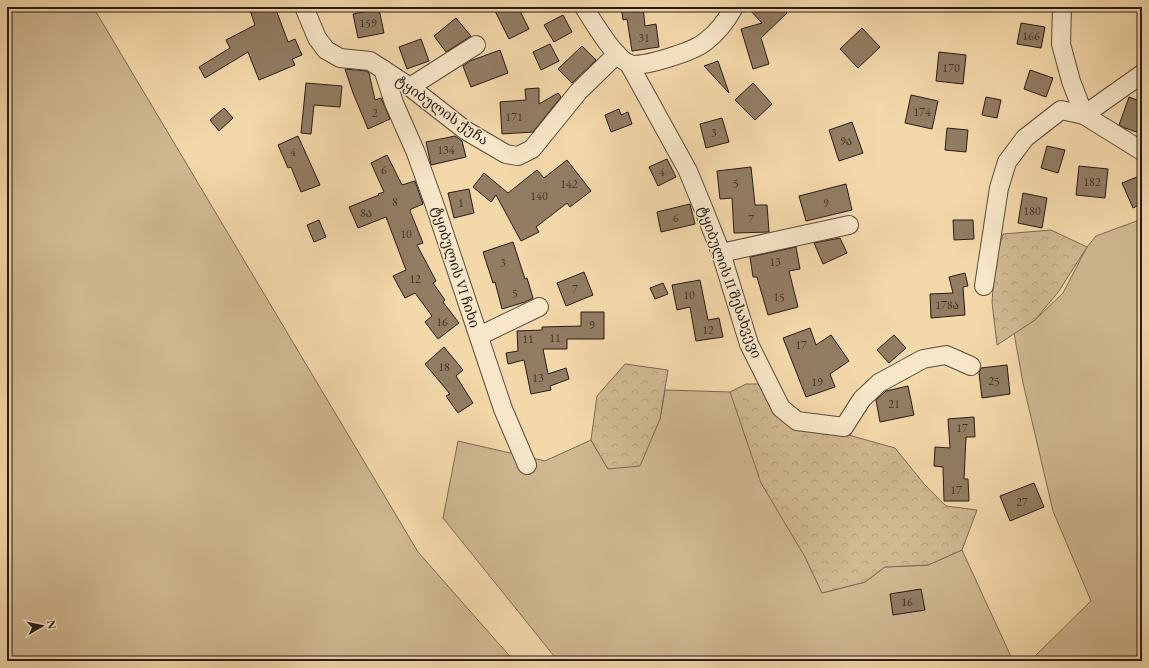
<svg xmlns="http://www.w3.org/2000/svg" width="1149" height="668" font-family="'EB Garamond','Noto Serif Georgian',serif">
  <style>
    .grass { fill: #d0b891; stroke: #7c6a54 }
    .forest { fill: url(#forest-crowns); stroke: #7c6a54 }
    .building { fill: #927d63; stroke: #281b16 }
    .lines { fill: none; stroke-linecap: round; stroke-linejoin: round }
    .minor-casing { stroke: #5b4a3b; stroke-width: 20 }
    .minor { stroke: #f7e6c8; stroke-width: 18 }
    .labels { text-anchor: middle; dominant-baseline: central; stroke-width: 3; stroke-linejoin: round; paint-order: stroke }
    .number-label { font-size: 12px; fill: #423429 }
    .street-label { font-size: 14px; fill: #281b16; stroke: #f7e6c8 }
  </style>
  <defs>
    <pattern id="forest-crowns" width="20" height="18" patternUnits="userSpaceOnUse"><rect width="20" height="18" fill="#d0b891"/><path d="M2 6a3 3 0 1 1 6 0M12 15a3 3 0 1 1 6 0" fill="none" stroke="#b39e7c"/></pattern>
  </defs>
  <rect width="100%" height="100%" fill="#f3d8aa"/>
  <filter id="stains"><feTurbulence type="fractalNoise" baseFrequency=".005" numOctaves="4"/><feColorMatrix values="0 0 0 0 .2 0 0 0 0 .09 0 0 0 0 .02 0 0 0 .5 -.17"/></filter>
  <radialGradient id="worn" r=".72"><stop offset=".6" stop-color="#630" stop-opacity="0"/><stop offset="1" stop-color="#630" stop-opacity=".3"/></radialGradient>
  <g class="grass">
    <path d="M7 7H93L418 552 514 661H7Z"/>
    <path d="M1142 219V661H1030L1091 601 1053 511 1023 383 1014 333 1035 320 1063 293 1087 247 1096 236Z"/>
    <path d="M665 390 730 392 822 593 865 582 885 567 928 565 962 550 1013 661H558L443 518 458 441 545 461 591 440 608 469 660 419Z"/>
  </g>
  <g class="forest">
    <path d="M1051 230 1087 247 1059 291 1035 320 997 345 992 302 995 262 1003 234Z"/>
    <path d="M625 364 668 370 660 419 640 466 608 469 591 440 597 396Z"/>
    <path d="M746 384H758L793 425 834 431 895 448 924 484 946 506 977 510 962 550 928 565 885 567 865 582 822 593 805 557 761 483 730 392Z"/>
  </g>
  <g class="building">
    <path d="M249 7H275L288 42 295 39 302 55 292 59 295 65 259 80 248 52 205 78 199 67 230 48 226 40 255 25Z"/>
    <path d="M493 7H518L529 29 509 39Z"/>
    <path d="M621 7H643L645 26 656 24 659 47 632 51 627 19 623 20Z"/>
    <path d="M747 7H781L787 13 761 38 769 64 753 69 741 29 762 23Z"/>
    <path d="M379 9 384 33 358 38 353 14Z"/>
    <path d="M563 15 572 32 554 42 544 25Z"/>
    <path d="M456 18 471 36 446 52 434 36Z"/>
    <path d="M1021 23 1045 27 1041 48 1017 44Z"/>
    <path d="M862 28 880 47 858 68 840 49Z"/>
    <path d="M421 39 429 61 407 69 399 47Z"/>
    <path d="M550 44 559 61 541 70 533 52Z"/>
    <path d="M582 46 596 60 572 83 558 69Z"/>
    <path d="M500 50 508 73 471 87 463 66 470 61Z"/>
    <path d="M939 52 966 55 963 84 936 81Z"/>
    <path d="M718 61 729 93 704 66Z"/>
    <path d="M345 69 366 71 369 73 375 100 381 98 390 119 368 129 353 93Z"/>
    <path d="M1030 70 1053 78 1046 97 1024 89Z"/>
    <path d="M306 83 342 86 340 107 314 105 311 134 301 133Z"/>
    <path d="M753 83 772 104 755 120 735 100Z"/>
    <path d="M539 88V104L558 93 561 97 533 132 502 134 500 102 526 100 525 89Z"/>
    <path d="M911 95 938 101 932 129 905 123Z"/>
    <path d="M986 97 1001 100 997 118 982 115Z"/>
    <path d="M1129 97 1142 102V134L1125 128 1119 125Z"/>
    <path d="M224 108 233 118 219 131 210 120Z"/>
    <path d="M619 109 621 115 628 112 632 124 611 132 605 115Z"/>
    <path d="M722 118 729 142 706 148 700 124Z"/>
    <path d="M852 122 863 153 839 161 829 130Z"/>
    <path d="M947 128 968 130 966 152 945 150Z"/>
    <path d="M298 136 320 185 301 192 291 167 288 168 278 145Z"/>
    <path d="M455 136 462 141 466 157 431 165 426 142Z"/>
    <path d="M1047 146 1065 150 1058 173 1041 168Z"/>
    <path d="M387 155 402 185 415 181 423 204 411 209 410 211 423 243 417 245 436 281 433 283 445 300 443 302 459 323 438 339 425 322 432 316 415 293 405 298 393 276 406 270 386 217 358 228 349 207 379 195 378 194 384 192 371 163Z"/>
    <path d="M667 159 676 177 658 186 649 167Z"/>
    <path d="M567 160 591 191 570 207 567 203 536 227 539 232 521 241 496 195 491 202 473 187 484 173 508 193 537 170 544 178Z"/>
    <path d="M1079 166 1108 169 1105 198 1076 195Z"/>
    <path d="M751 167 755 205H767L769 232 734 233 732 198 720 199 717 171Z"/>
    <path d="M1142 175V204L1133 208 1122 183Z"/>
    <path d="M846 184 852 210 806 221 799 196Z"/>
    <path d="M469 189 474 213 454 218 448 193Z"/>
    <path d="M1023 193 1047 198 1042 228 1018 223Z"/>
    <path d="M690 204 695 224 661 232 657 212Z"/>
    <path d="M319 220 326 237 314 242 307 225Z"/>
    <path d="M953 220H973L974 239 954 240Z"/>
    <path d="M840 238 847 253 823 264 814 243Z"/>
    <path d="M513 242 525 279 527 278 533 298 525 302 502 309 495 282 493 283 483 252Z"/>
    <path d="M796 247 800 269 789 271 798 307 768 315 757 277H753L750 257Z"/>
    <path d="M584 272 593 295 566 306 557 283Z"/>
    <path d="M965 273 968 286 963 287 965 315 931 318 930 294 953 293 949 277Z"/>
    <path d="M700 280 708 320 719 318 723 337 696 341 690 307 677 310 672 285Z"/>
    <path d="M663 283 668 294 655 299 650 288Z"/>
    <path d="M581 312H604V339H567V349H543L548 374 566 368 569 379 550 386 551 390 531 394 524 360 508 364 506 353 518 351 517 331 542 330V327L581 326Z"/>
    <path d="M810 328 816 345 831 335 849 361 830 374 835 387 806 397 783 338Z"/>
    <path d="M894 335 906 348 889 363 877 350Z"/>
    <path d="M444 347 463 370 456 376 473 403 458 413 446 396 450 394 425 364Z"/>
    <path d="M1007 365 1010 394 982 398 979 373 981 368Z"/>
    <path d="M908 386 914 415 880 422 876 400 886 391Z"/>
    <path d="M974 417 975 437H966L964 479H968L969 501H944L943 467 934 466 935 447 950 448 948 419Z"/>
    <path d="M1034 483 1044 507 1010 521 1000 496Z"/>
    <path d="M921 589 925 610 893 615 890 594Z"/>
  </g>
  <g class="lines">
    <g class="minor-casing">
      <g id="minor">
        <path d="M304 7 317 38 326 50 340 58 370 61 410 87 465 130 506 154 518 156 532 149 579 91 617 54"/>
        <path d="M584 7C592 20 615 59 630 64 643 68 694 51 705 42 717 33 727 20 734 7"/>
        <path d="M1062 7 1061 44 1071 81 1084 115 1142 151"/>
        <path d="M629 64 688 171 706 215 721 253 749 344 781 408 797 421 844 427 862 399 879 383 923 359 946 355 971 366"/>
        <path d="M383 69 394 103 416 153 435 206 503 409 527 465"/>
        <path d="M410 87 476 45"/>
        <path d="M721 253 849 225"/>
        <path d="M984 286 999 188 1007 162 1025 138 1061 110 1084 115 1142 74"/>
        <path d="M479 336 539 307"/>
      </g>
    </g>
    <use href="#minor" class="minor"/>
  </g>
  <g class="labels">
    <g class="number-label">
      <text x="368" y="23">159</text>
      <text x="1031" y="36">166</text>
      <text x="644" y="38">31</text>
      <text x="951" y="68">170</text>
      <text x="922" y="112">174</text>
      <text x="375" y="113">2</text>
      <text x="514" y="117">171</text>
      <text x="714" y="133">3</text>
      <text x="846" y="141">9ა</text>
      <text x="446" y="150">134</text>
      <text x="293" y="152">4</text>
      <text x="384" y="170">6</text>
      <text x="662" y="172">4</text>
      <text x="1092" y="182">182</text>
      <text x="736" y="183">5</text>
      <text x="569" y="184">142</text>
      <text x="539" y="196">140</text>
      <text x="395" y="202">8</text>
      <text x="461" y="203">1</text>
      <text x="826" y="203">9</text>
      <text x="1032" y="211">180</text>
      <text x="366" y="213">8ა</text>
      <text x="676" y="218">6</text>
      <text x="751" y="219">7</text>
      <text x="406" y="234">10</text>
      <text x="775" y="262">13</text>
      <text x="503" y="263">3</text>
      <text x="415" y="279">12</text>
      <text x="575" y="289">7</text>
      <text x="515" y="293">5</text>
      <text x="689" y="295">10</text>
      <text x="779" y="297">15</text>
      <text x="947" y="305">178ა</text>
      <text x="442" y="322">16</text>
      <text x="592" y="325">9</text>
      <text x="708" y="330">12</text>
      <text x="555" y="338">11</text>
      <text x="528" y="339">11</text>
      <text x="801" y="345">17</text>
      <text x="444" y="367">18</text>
      <text x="538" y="378">13</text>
      <text x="994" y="381">25</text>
      <text x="817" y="382">19</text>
      <text x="894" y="404">21</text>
      <text x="962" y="428">17</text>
      <text x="956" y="490">17</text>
      <text x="1022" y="502">27</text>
      <text x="907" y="602">16</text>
    </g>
    <g class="street-label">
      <text transform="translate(442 110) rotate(35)">ტყიბულის ქუჩა</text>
      <text transform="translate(456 267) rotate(72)">ტყიბულის VI ჩიხი</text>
      <text transform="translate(730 282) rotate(70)">ტყიბულის II შესახვევი</text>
    </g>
  </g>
  <rect width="1149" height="668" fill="none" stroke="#f3d8aa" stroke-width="24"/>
  <rect x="8" y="8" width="1133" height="652" fill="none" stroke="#281b16" stroke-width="2"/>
  <rect x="12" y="12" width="1125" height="644" fill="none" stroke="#281b16"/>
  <g transform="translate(42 626) rotate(81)" stroke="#f7e6c8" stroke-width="3" paint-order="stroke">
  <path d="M0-3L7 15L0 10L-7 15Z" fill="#281b16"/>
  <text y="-6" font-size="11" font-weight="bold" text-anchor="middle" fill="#281b16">N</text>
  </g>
  <rect width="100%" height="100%" filter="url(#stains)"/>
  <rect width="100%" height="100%" fill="url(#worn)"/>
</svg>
